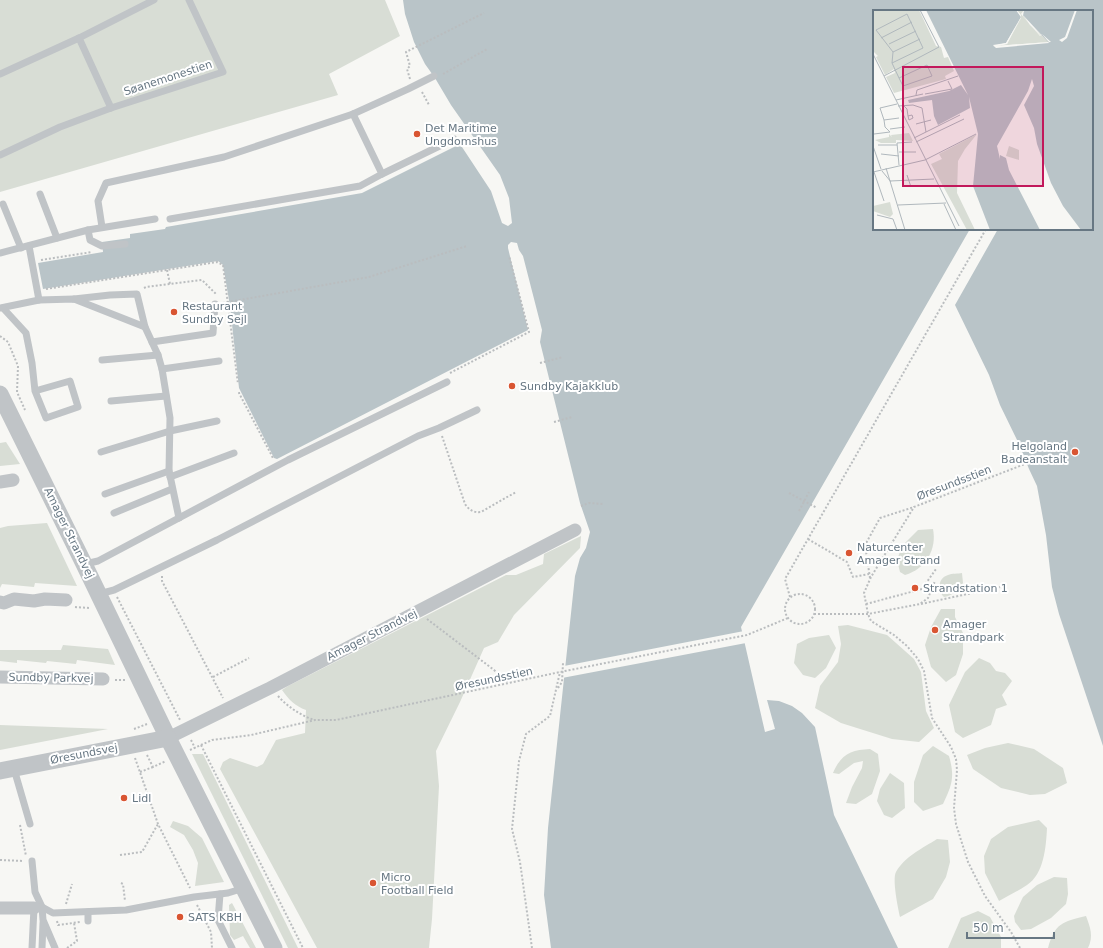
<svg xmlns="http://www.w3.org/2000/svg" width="1103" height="948" font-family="'DejaVu Sans',sans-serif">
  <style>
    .green { fill: #d8ddd5 }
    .water { fill: #b9c4c8 }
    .pier { fill: #f7f7f4 }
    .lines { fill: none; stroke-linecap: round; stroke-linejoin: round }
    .path { stroke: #babdbf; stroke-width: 2; stroke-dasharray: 2 2; stroke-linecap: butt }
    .service { stroke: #c0c4c7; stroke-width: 7 }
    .minor { stroke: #c0c4c7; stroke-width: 13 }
    .tertiary { stroke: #c0c4c7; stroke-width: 17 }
    .poi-dot { fill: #d95532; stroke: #fff; stroke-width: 1.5 }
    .labels { text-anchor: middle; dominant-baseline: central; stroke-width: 4; stroke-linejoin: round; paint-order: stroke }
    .street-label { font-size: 11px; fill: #677783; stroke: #fff }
    .poi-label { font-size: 11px; fill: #677783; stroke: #fff; text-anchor: start }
    .inset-road { fill: none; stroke: #b0b8bd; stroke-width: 1 }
    .view { fill: #c2185b; fill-opacity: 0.15; stroke: #c2185b; stroke-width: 2 }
    .inset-edge { fill: none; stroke: #677783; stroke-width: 2 }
  </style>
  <rect width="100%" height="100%" fill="#f7f7f4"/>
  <g class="green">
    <path d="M0 0H385L400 36 329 74 338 95 0 192Z"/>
    <path d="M6 442 20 464 0 466V443Z"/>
    <path d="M47 523 77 586 35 583 34 587 2 584 0 588V528L8 526Z"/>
    <path d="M933 529C937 549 926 569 905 575L900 572 897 560 902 546 918 530Z"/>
    <path d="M581 536 580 548 514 615 498 642 484 648 460 702 436 751 439 786 432 919 429 948H317L220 769 223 762 230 758 257 767 263 764 276 740 305 733 306 710C295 706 289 700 282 690L288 686 506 575H516L543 564 544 554Z"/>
    <path d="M962 573 963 583C957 591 954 595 944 597 937 590 938 578 948 575 952 573 958 574 962 573Z"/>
    <path d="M941 609H955V617L963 633V654L956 675 946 682 931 667 925 645 931 627Z"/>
    <path d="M848 625 887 635 914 659 921 672 926 711 934 728 919 742 892 739 841 723 815 708 820 686 838 662 841 644 838 626Z"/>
    <path d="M829 635 836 648 826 668 815 678 803 675 794 663 797 644 809 638Z"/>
    <path d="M63 645 108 649 115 665 77 660 76 664 47 661 46 663 17 660V663L0 661V650H61Z"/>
    <path d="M979 658 990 663 996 671 1005 673 1012 681 1002 695 1007 705 996 709 991 725 963 738 955 732 949 705 965 672Z"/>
    <path d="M0 725 108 729 0 750Z"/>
    <path d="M1008 743 1034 749 1063 768 1067 783 1045 794 1030 795 1001 788 973 769 967 755 985 748Z"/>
    <path d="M933 746 949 756C955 777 952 785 943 804L923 811 914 802V782L923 755Z"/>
    <path d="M870 749 878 754 880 771 872 794 856 804 846 803 852 787 862 768 863 761 854 763 839 774 833 773C841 754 851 750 870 749Z"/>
    <path d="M192 754H203L298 948H288Z"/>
    <path d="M890 773 904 783 905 808 892 818 884 815 877 801 880 789Z"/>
    <path d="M1039 820 1047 828C1046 847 1044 874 1027 885 1018 891 1008 896 999 901L985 873 984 856 991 839 1008 827Z"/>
    <path d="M173 821 188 826 202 838 224 882 195 886 198 863 193 850 184 835 170 827Z"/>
    <path d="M937 839 948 840 950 862 946 877 933 899 900 917C898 908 892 879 896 872 904 857 923 848 937 839Z"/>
    <path d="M1054 877 1067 878 1068 894 1066 904 1051 918 1031 929 1021 930 1015 922 1014 916 1023 897 1037 885Z"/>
    <path d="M232 903 256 948H250L243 936 234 940 230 935 229 905Z"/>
    <path d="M978 911 990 917 1001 937V948H948L961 918Z"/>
    <path d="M1086 916C1090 927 1094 936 1088 948H1048C1055 923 1062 922 1086 916Z"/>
  </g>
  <path class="water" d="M403 0H1103V746L1059 614 1052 587 1046 535 1037 486 1029 469 1019 444 1000 405 989 375 955 305 998 229H1092V11H874V229H970L741 627 765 732 775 729 767 700 779 701 792 706 802 713 815 727 834 815 898 948H551L544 895 548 828 575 576 580 558 586 548 590 532 580 503 540 342 542 330 523 256 519 250 517 243 511 242 508 245V248L528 330 277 459 274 458 239 388 230 306 223 265 218 261 43 289 38 263 103 252 102 242 130 238V234L165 229 166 227 362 193 460 144 491 191 502 223 508 226 512 223 509 198 500 175 451 105 435 78 425 64 414 42 405 14Z"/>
  <path class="pier" d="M744 631 746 643 562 678 564 666Z"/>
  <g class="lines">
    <g class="path">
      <path d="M443 74 487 49"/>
      <path d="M410 79 407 69 410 66 406 52 484 13"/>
      <path d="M422 92 429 105"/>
      <path d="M41 260 92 252"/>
      <path d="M167 270 170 284"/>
      <path d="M144 288 146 287 202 280 217 295"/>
      <path d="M46 289 217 262 223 265 238 384"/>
      <path d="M223 303 369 277 467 246"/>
      <path d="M0 336 8 342 18 366 17 392 25 410"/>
      <path d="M540 363 563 357"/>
      <path d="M450 373 529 332 509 256"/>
      <path d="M240 393H239L273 458"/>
      <path d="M554 422 572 417"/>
      <path d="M442 436 465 504C469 510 474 513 481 512L516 492"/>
      <path d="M789 493 817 508"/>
      <path d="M581 506 589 503 604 504"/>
      <path d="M799 511 809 492"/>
      <path d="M808 539 847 562 853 577 869 574"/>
      <path d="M162 576V581L223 698"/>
      <path d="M870 578 865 545 880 518 914 507"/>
      <circle cx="800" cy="609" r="15"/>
      <path d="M117 597 180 720"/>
      <path d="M790 597 785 579 986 229"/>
      <path d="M866 604 922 589 936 569"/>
      <path d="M921 604 1000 587"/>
      <path d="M75 607 90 608"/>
      <path d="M814 614H868L920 604 928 598 935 581"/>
      <path d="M427 619 494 670 509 683"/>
      <path d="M213 677 249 658"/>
      <path d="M115 680H125"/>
      <path d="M558 688 562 682 563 663"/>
      <path d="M278 696C288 707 300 715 314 720"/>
      <path d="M134 729 147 724"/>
      <path d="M191 740 195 748"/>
      <path d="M201 745 303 948"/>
      <path d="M190 750 212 740 251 735 315 720H336L560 672 747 635 788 618"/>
      <path d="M147 755 153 767 166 761"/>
      <path d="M135 758 158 824 190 888"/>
      <path d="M140 772 153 767"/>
      <path d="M20 825 26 856"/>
      <path d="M120 855 142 852 158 824"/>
      <path d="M0 860 24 861"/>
      <path d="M121 883 123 884 125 901"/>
      <path d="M66 904 72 884"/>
      <path d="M197 905 211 932 212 948"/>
      <path d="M57 921 58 925 80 922"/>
      <path d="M67 948 77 941 74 923"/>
      <path d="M532 948 520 862 512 829 519 761 526 734 550 716 560 672"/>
      <path d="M1020 948 1011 932 985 896 968 862 961 840 956 824 954 808 957 770 956 759 951 747 932 718 924 671 918 659 907 646 894 635 871 621 868 614 864 593 871 577 914 507 1074 445"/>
    </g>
    <g class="service">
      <path d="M79 38 111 108"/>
      <path d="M0 74 79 38 154 0"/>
      <path d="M0 155 60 127 111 108 223 72 189 0"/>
      <path d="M382 174 454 139"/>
      <path d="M40 194 57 238"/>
      <path d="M3 204 21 248"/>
      <path d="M170 219 360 186 382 174 353 114"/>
      <path d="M102 227 98 201 106 183 224 157 353 114 408 89 434 76"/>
      <path d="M88 230 90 240 102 246 125 244"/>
      <path d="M29 246 39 300"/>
      <path d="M0 253 88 230 155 219"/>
      <path d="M74 299 110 295 137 294 145 327"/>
      <path d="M0 308 39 300 74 299 145 327 158 355 162 369 170 418 169 471 179 518"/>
      <path d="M3 308 26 333 32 363 35 391 46 418 78 407 70 381 35 391"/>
      <path d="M152 342 213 333 215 304"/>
      <path d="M102 360 158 355"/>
      <path d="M162 369 219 361"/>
      <path d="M111 401 166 396"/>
      <path d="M101 452 170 431 217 421"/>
      <path d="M170 477 234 453"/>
      <path d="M105 494 169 471"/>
      <path d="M114 513 172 489"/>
      <path d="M85 564 98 561 288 460 447 382"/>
      <path d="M99 594 114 590 217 540 418 436 439 428 477 410"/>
      <path d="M14 769 30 824"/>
      <path d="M32 861 35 892 42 907 43 920 55 948"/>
      <path d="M220 894 218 920 232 948"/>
      <path d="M88 921V912"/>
      <path d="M32 948 34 908 42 907 53 913 126 910 194 897 228 893 244 888"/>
      <path d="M42 948 43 923"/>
    </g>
    <g class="minor">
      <path d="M0 482 13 480"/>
      <path d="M0 602 4 603 14 599 34 601 45 599 66 600"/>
      <path d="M0 677 103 679"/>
      <path d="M168 738 270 688 575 530"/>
      <path d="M0 908H34"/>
    </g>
    <g class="tertiary">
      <path d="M0 394 84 564 168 738 274 948"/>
      <path d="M0 771 168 738"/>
    </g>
  </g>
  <g class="poi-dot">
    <circle cx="417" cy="134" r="4"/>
    <circle cx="174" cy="312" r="4"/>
    <circle cx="512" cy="386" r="4"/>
    <circle cx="1075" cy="452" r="4"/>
    <circle cx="849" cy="553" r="4"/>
    <circle cx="915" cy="588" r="4"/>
    <circle cx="935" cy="630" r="4"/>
    <circle cx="124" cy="798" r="4"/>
    <circle cx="373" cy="883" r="4"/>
    <circle cx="180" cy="917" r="4"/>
  </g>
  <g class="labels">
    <g class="street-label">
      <text transform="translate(168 78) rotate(-18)">Søanemonestien</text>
      <text transform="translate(954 483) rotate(-21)">Øresundsstien</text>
      <text transform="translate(69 533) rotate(64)">Amager Strandvej</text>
      <text transform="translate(372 635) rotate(-27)">Amager Strandvej</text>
      <text transform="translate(51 678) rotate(1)">Sundby Parkvej</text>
      <text transform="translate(494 679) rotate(-12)">Øresundsstien</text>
      <text transform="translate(84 754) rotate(-11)">Øresundsvej</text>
    </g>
    <g class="poi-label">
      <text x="425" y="128">Det Maritime<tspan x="425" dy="13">Ungdomshus</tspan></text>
      <text x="182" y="306">Restaurant<tspan x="182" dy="13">Sundby Sejl</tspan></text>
      <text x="520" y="386">Sundby Kajakklub</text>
      <text x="1067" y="446" text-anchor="end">Helgoland<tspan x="1067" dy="13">Badeanstalt</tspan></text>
      <text x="857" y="547">Naturcenter<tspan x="857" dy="13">Amager Strand</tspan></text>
      <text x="923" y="588">Strandstation 1</text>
      <text x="943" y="624">Amager<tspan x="943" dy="13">Strandpark</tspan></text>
      <text x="132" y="798">Lidl</text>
      <text x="381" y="877">Micro<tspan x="381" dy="13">Football Field</tspan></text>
      <text x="188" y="917">SATS KBH</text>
    </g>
  </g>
  <g transform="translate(873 10)">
    <rect width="220" height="220" fill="#f7f7f4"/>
    <path d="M0 0H46L63 36 68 37 71 48 75 47 81 61 72 66 73 69 21 83 13 67 22 63 21 59 12 65 3 47 5 46 0 41ZM144 0H151V6L157 15 176 32 123 36 134 34 148 5ZM36 123 40 131 23 130V133H8L2 130 16 127V124L19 127 18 125ZM104 124 92 139 85 151 84 183 102 220H94L58 154 69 149 66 144ZM136 136 146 140V150L133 146ZM17 192 20 204 17 207 0 201V196Z" fill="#d8ddd5"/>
    <path d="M53 0H143L148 7 133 33 120 35 123 38 176 33 149 4 152 0H202L192 27 186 30 189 32 194 28 204 0H220V220H208L190 196 178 173 164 134 161 118 151 95 161 76 159 69 155 81 124 136 127 149V145L133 148 136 160 167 220H117L100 176 105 124 96 87 97 98 65 115 61 106 59 90 36 93 35 90 76 81 88 75 95 85Z" fill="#b9c4c8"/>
    <path d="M143 0 148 6V8L134 34 123 36 176 32 174 30 169 24 167 26 148 4 151 0 150 6 167 25 169 24 178 32 126 37 120 36 133 33 148 7Z" fill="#f7f7f4"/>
    <path class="inset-road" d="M47 0 66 37M8 28 39 12M16 34 43 21M20 42 47 29M0 44 86 216M19 53 50 38 34 4 3 20 20 42 19 53 26 68M54 55 59 66 30 76 26 68ZM11 66 66 37M52 84 79 79 75 71M43 85 44 80 85 66M23 90 50 84M24 94 7 98 11 110 26 108M25 96 40 95 49 98 53 122M31 96 34 99 35 106 36 110 40 108 39 105 35 106M43 114 58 110M17 119 32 117M1 124 17 122 12 117 11 110M41 128 87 105M43 132 91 109M5 135H24M0 136 8 159M26 142H43M8 144 26 146M26 155 24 133 39 132M13 158 32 220M9 161 18 172M0 162 52 150 103 124M1 162 11 191M34 165 38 177M17 171 61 169M71 194 83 220M25 195 73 193M4 205 20 209 24 220"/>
    <path class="view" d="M30 57H170V176H30Z"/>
    <rect width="220" height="220" class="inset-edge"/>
  </g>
  <path d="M967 932v6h87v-6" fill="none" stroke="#677783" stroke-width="2"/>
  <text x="973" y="932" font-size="12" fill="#677783" stroke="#ffffff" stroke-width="3" paint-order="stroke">50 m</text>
</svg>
